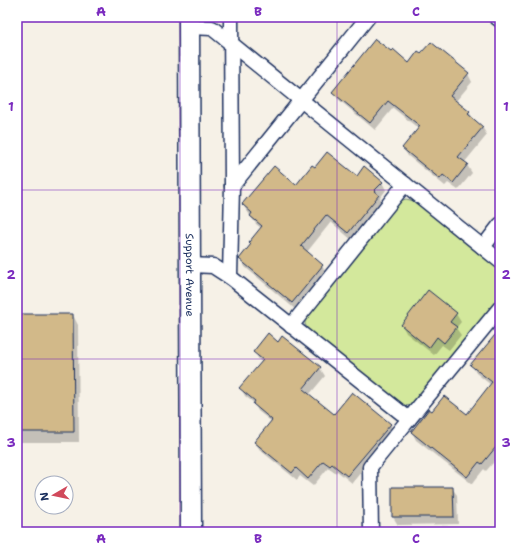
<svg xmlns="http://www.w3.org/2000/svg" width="517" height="549" font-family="'Shantell Sans',sans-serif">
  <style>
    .green { fill: #d3e89c; stroke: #778c7d }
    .shadow { fill: #0003 }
    .building { fill: #d2b989; stroke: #1b2f5e }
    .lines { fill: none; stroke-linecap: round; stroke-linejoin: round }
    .street-casing { stroke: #1b2f5e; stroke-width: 17 }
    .secondary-casing { stroke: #1b2f5e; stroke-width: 23 }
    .street { stroke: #fff; stroke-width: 14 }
    .secondary { stroke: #fff; stroke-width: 20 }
    .grid { fill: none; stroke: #7b2cbf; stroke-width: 1; stroke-opacity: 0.55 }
    .labels { text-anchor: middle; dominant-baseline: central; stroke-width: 3.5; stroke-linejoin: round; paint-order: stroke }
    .street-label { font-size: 11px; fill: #1b2f5e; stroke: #fff }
    .neatline { fill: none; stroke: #7b2cbf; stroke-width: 1.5 }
    .grid-label { font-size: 13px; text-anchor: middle; font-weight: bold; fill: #7b2cbf }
  </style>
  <rect width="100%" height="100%" fill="#f6f1e7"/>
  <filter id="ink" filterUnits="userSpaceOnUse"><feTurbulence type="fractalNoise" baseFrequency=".025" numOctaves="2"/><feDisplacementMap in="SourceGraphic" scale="8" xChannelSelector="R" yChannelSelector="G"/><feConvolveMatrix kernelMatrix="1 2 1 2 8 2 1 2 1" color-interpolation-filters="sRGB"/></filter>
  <g filter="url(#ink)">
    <path class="green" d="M406 199 418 202 500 268V298L413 406 398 405 309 332 305 324V319L400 201Z"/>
    <g class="shadow">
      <path d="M305 17H315L311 22Z"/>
      <path d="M409 64 468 74 472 82 456 101 469 112 474 120 482 127 487 135 464 163 467 165 472 173 458 190 448 183 445 186 408 156 403 148 419 129 393 108 375 130 338 99 333 92Z"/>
      <path d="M315 168 382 182 386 190 380 198 383 203 353 241 331 222 307 252 322 266 327 274 296 310 245 267 241 259 252 245 261 228 256 224 243 205 296 186Z"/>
      <path d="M428 291 456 314 461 322 456 328 461 335 449 350 442 345 434 355 406 333 402 325Z"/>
      <path d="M17 315H73L78 325 79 442H17Z"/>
      <path d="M500 330V455L486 471 484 469 472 484 416 440 412 432 432 413 467 416 491 385 476 373 472 365Z"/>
      <path d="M278 343 320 368 325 376 309 395 334 416 390 424 394 432 352 483 337 471 335 473 328 468 313 486 300 476 297 480 260 450 255 442 272 422 258 411 254 403 245 396 241 388 262 362 259 360 255 352Z"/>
      <path d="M452 488 457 495 458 524 398 525 393 517Z"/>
    </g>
    <g class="building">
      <path d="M375 39 391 51 393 49 409 63 418 51 421 53 431 42 469 73 450 96 470 112 468 114 483 127 458 157 468 164 453 183 443 175 440 179 402 148 420 126 388 101 370 123 332 92Z"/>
      <path d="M327 152 357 176 364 166 383 182 374 191 379 195 348 233 326 215 301 246 323 265 292 303 239 259 251 244 249 242 262 226 250 216 252 213 242 204 274 166 296 185 312 165 315 167Z"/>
      <path d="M428 290 457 313 450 322 457 327 444 343 437 337 429 348 401 325Z"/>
      <path d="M17 314H73L74 432H17Z"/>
      <path d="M500 329V442L482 464 479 462 467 477 411 432 429 409 432 411 444 396 467 414 492 382 470 365Z"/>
      <path d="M268 333 278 342 282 336 321 367 303 389 334 414 352 392 391 424 347 476 332 464 330 466 323 461 308 479 296 468 292 473 254 442 272 420 253 404 255 401 239 388 263 360 253 352Z"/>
      <path d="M392 487H453L454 517H392Z"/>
    </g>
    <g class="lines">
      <g class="street-casing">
        <g id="street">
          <path d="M231 17 232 186"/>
          <path d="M368 17 232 186 230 277 409 419 500 308"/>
          <path d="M496 17 500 20"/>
          <path d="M189 27 212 28 500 261"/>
          <path d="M483 247 500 225"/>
          <path d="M190 265 213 266 230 277"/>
          <path d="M291 326 405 184"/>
          <path d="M371 532 370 467 409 419"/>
        </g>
      </g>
      <g class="secondary-casing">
        <g id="secondary">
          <path id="s1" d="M189 17 191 532"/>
        </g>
      </g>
      <use href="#street" class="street"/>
      <use href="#secondary" class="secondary"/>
    </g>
  </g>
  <path class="grid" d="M180 17V532M337 17V532M17 190H500M17 359H500"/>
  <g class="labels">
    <g class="street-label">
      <text stroke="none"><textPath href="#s1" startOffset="258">Support Avenue</textPath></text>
    </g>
  </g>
  <rect width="517" height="549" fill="none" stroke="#fff" stroke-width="44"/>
  <g transform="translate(54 495) rotate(261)"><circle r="19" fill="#ffffff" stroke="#a4acbf"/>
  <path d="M0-3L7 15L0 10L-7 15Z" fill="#d1495b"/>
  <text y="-6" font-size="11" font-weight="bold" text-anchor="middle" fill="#1b2f5e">N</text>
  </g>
  <rect x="22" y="22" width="473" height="505" class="neatline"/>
  <g class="grid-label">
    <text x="101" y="16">A</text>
    <text x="258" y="16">B</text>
    <text x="416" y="16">C</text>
    <text x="11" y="111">1</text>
    <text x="506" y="111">1</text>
    <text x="11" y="279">2</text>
    <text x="506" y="279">2</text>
    <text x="11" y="447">3</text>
    <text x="506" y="447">3</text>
    <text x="101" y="543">A</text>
    <text x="258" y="543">B</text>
    <text x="416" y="543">C</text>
  </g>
</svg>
